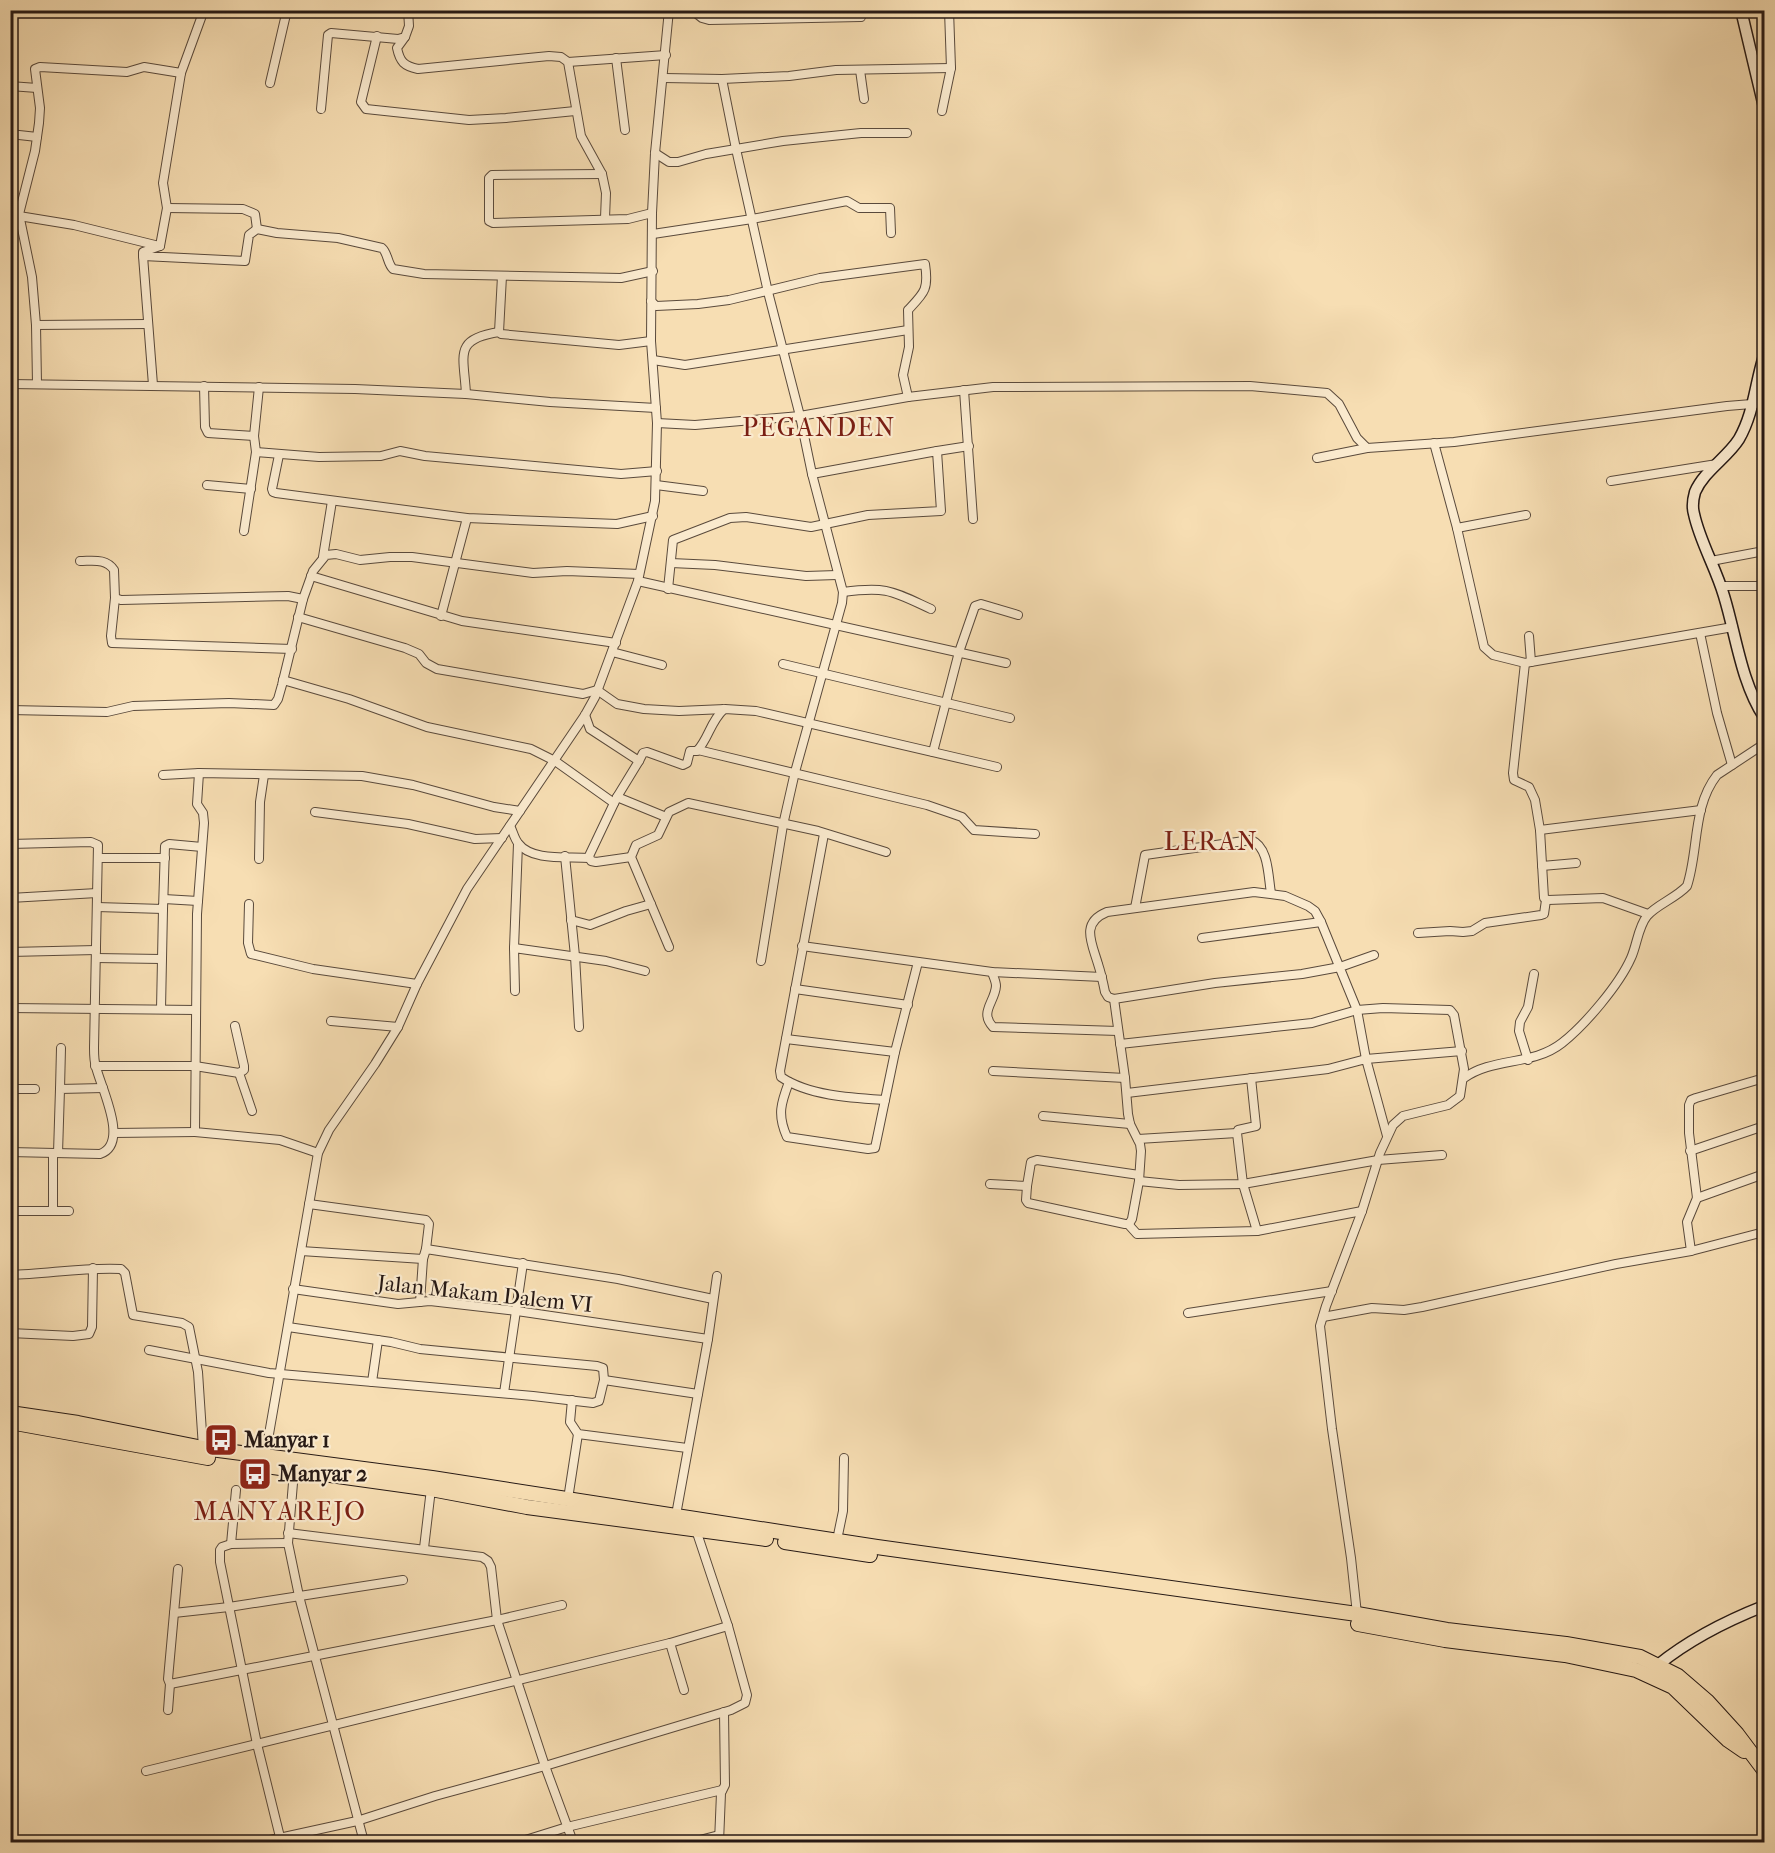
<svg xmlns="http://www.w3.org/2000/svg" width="1775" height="1853" font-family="'IM FELL French Canon',serif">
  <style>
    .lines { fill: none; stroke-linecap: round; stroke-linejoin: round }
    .minor-casing { stroke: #5a4a3c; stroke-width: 10 }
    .secondary-casing { stroke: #261915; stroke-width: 13 }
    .trunk-casing { stroke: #261915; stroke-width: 16 }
    .minor { stroke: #faeace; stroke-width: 8 }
    .secondary { stroke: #faeace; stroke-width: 10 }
    .trunk { stroke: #f7deb3; stroke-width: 14 }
    .labels { text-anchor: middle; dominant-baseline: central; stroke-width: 4.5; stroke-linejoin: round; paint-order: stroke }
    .street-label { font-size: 22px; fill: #261915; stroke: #faeace }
    .poi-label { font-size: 22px; font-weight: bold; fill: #261915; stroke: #faeace; text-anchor: start }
    .quarter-label { font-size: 26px; letter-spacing: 1.5px; fill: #7a1f14; stroke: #faeace }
  </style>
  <rect width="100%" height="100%" fill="#f7deb3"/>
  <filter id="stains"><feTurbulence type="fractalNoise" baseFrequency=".00333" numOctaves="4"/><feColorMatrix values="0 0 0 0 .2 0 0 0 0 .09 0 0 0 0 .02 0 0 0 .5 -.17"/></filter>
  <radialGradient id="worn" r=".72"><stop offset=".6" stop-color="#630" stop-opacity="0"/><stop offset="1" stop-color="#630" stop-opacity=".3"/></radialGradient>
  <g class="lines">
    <g class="minor-casing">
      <g id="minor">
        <path d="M692 10 702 18 709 20 861 17"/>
        <path d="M377 36 361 102 366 109 469 120 506 118 575 111"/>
        <path d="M405 37 397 48C400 62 404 66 418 69L549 56 561 57 568 62 581 136 602 174 606 193 605 218"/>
        <path d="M616 58 625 130"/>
        <path d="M568 62 666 55"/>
        <path d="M860 70 864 99"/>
        <path d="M664 78 722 79 789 76 836 70 951 68"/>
        <path d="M722 79 736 149 768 292 800 416 812 474 843 592 842 603 795 772 783 825 761 961"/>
        <path d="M270 83 287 10"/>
        <path d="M10 86 37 88"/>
        <path d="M321 109 328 35 331 33 398 39 405 37 409 26 408 10"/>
        <path d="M942 111 951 68 949 10"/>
        <path d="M10 134 37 137"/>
        <path d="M655 153 669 162H678L706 154 783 141 861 133H907"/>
        <path d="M602 174 492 175 489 178V221L493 223 628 219 652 213"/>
        <path d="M167 208 243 209 255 214 257 229"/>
        <path d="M19 216 74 225 159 246"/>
        <path d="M653 234 752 219 847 201 859 208H890L891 233"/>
        <path d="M160 246 143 252V256L245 261 249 235 257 229 277 233 338 238 382 248C388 253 387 263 393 269L424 274 621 278 653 271"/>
        <path d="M160 246 167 208 163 183 181 73 204 10"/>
        <path d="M143 256 153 385"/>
        <path d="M651 301 656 306 698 304 729 300 820 278 925 264C929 290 924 293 908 310L909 347 903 375 908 397"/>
        <path d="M36 325 147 324"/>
        <path d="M499 332 502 276"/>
        <path d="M653 360 685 365 908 330"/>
        <path d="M10 384 355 389 466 394 550 402 656 408"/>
        <path d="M37 384 36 325 32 277 19 214 35 151 39 123 40 108 35 69 40 67 127 72 144 67 181 73"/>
        <path d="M204 386 205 427 208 433 254 436"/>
        <path d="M964 390 973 519"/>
        <path d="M466 394C464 355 453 339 499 332L501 334 619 345 651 341"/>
        <path d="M657 423 695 425 800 416 908 397 993 387 1250 386 1327 393 1339 404 1357 438 1367 448 1454 442 1727 406 1764 403"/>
        <path d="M1434 443 1457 528 1484 647 1493 655 1525 663 1513 773 1514 780 1529 787 1535 800 1540 830 1544 898 1548 900 1603 898 1648 914"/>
        <path d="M937 451 969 446"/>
        <path d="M256 452 319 457 381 456 400 451 425 456 621 474 657 471"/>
        <path d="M279 455 272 489 273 492 276 493 467 518 617 524 653 516"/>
        <path d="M1317 458 1367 448"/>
        <path d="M1611 481 1717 464"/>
        <path d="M207 485 251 489"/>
        <path d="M656 485 703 491"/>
        <path d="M1457 528 1526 515"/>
        <path d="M244 531 256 452 254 436 259 387"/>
        <path d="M323 557 332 501"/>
        <path d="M80 561C93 561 106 558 114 570L115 598 121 600 288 596 303 599"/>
        <path d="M1711 561 1764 551"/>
        <path d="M671 563 715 565 806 576 837 575"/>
        <path d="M311 576 462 621 616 643"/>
        <path d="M638 581 1006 663"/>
        <path d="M1721 586H1764"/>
        <path d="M668 589 673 540 730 518 746 517 811 527 868 515 941 511 937 451 812 474"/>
        <path d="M843 592C887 586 892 591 931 609"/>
        <path d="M115 598 111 636 112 643 292 649"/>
        <path d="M441 616 467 518"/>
        <path d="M298 617 405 648 419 654 426 663 437 669 583 694 597 690 617 704 644 709 679 711 725 709 756 711 997 767"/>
        <path d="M1700 633 1717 713 1732 765"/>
        <path d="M1529 636 1531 662"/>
        <path d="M612 652 662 665"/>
        <path d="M1525 663 1733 627"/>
        <path d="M783 664 1010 718"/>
        <path d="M283 680 349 699 427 727 531 749 555 761 614 803"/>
        <path d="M10 710 107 712 133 706 229 703 274 705 278 699 282 685 303 599 313 571 326 555 336 554 360 560 390 557H412L533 573 567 571 639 574"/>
        <path d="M585 715 590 729 639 761 643 753 647 752 683 765 687 763 690 751H697C709 738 710 722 724 709"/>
        <path d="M698 750 927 805 962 817 974 830 1035 834"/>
        <path d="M933 752 959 652 975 606 981 604 1018 615"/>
        <path d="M199 773 197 804 203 813 204 823 197 914 195 1132 280 1140 318 1153"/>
        <path d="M163 775 199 773 362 776 413 785 494 807 520 811"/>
        <path d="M617 797 666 817"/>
        <path d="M315 812 408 824 475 839 502 838"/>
        <path d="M510 826C513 831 514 838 518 843 532 862 569 856 589 858"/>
        <path d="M1540 830 1701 810"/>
        <path d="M824 834 780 1071 781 1077C809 1096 853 1098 885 1100"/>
        <path d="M10 844 91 842 98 845 94 1048C94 1055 94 1061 96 1067 101 1088 130 1144 100 1154L10 1152"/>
        <path d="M565 856 575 956 579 1027"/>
        <path d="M631 857 596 862 591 861 589 856 617 797 639 761"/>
        <path d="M98 858H165"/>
        <path d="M259 859 260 802 264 775"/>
        <path d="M1542 866 1576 863"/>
        <path d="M10 898 97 893"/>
        <path d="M164 899 198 901"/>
        <path d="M249 904 248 943 251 954 313 969 417 984"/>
        <path d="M97 907 163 909 165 846 169 844 202 847"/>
        <path d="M1135 908 1145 855 1251 840C1269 847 1268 876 1271 893"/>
        <path d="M571 920 590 925 626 911 651 904"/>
        <path d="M1418 933 1450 931 1463 932 1472 931 1485 923 1541 915 1544 914 1546 900"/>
        <path d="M1202 938 1321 922"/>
        <path d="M802 946 992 972 1102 977"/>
        <path d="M669 947 631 857 636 845 658 835 669 812 688 803 818 831 886 852"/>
        <path d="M514 948 518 844"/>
        <path d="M10 952 96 950"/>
        <path d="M1374 955 1340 967 1302 974 1215 983 1114 999 1108 997 1105 992C1103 982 1101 973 1098 964 1092 943 1080 923 1107 912L1254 892 1285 896 1308 906 1315 911 1321 922 1357 1010 1366 1059 1462 1051"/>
        <path d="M96 958 161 959"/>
        <path d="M992 972C993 976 996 981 996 986 995 1002 979 1012 993 1027L1118 1031"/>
        <path d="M795 989 908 1005"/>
        <path d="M515 991 514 948 606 961 645 971"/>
        <path d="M10 1008 196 1010"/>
        <path d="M161 1009 163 909"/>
        <path d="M331 1021 398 1027"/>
        <path d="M235 1026 244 1066V1070L239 1073 252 1111"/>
        <path d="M786 1039 895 1052"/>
        <path d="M1120 1044 1312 1023 1357 1010 1383 1008 1450 1010 1454 1015 1464 1069 1460 1096 1448 1105 1403 1116 1393 1125 1380 1153 1362 1211 1326 1306 1320 1326 1332 1429 1351 1558 1357 1614"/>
        <path d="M1528 1060 1519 1031 1520 1022 1528 1007 1534 974"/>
        <path d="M95 1066H195L239 1073"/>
        <path d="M993 1071 1125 1078"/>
        <path d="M1251 1078 1256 1126 1238 1130 1237 1133 1243 1184 1257 1231"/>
        <path d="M1464 1078C1493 1057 1533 1066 1562 1043 1585 1025 1619 985 1631 958 1637 945 1638 927 1647 916 1656 905 1676 898 1687 886 1699 850 1692 807 1717 775L1764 744"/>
        <path d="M789 1082C781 1103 777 1115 787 1137L868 1149 875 1148 895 1052 918 962"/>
        <path d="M10 1089H35"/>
        <path d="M60 1089 61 1048"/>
        <path d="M1127 1093 1328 1069 1366 1059 1387 1136"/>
        <path d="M1043 1116 1130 1124"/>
        <path d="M114 1133 195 1132"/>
        <path d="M1138 1139 1237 1133"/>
        <path d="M1690 1151 1764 1126"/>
        <path d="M58 1153 60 1089 103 1088"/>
        <path d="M1139 1181 1179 1185 1243 1184 1378 1160 1442 1155"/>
        <path d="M990 1184 1027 1186 1031 1162 1037 1160 1139 1175"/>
        <path d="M1027 1186 1026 1200 1028 1203 1125 1224H1129L1132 1219 1139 1181 1141 1151 1140 1144 1130 1124 1128 1114 1125 1078 1114 999"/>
        <path d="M1697 1198 1764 1174"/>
        <path d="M309 1204 426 1220 429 1224 426 1249"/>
        <path d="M10 1211H69"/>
        <path d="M53 1211V1153"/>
        <path d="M1128 1224 1137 1234 1257 1231 1362 1211"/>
        <path d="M301 1251 423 1259 426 1249 439 1251 618 1279 713 1299"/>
        <path d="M1691 1251 1687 1222 1697 1198 1689 1133V1105L1691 1100 1696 1098 1764 1078"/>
        <path d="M10 1275C48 1274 84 1267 121 1269L125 1273 133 1315 182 1323 189 1327 198 1372 203 1448"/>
        <path d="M293 1289 398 1304 430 1301 517 1311 708 1339"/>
        <path d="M420 1302 423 1259"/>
        <path d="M1188 1313 1332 1291"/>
        <path d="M1323 1317 1372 1308 1404 1310 1422 1307 1616 1264 1691 1251 1764 1232"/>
        <path d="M10 1333 73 1336 89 1334 92 1327 93 1268"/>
        <path d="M149 1350 269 1373 533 1396 593 1403 599 1401 604 1380 603 1368 597 1366 420 1349 391 1342 288 1327"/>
        <path d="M604 1380 698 1394"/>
        <path d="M372 1382 378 1340"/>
        <path d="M504 1393 523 1263"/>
        <path d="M572 1400 570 1422 578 1434 687 1448"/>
        <path d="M265 1457 318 1153 329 1130 375 1064 398 1027 417 984 467 889 585 715 595 697 638 581 655 501 657 423 651 341 652 213 655 153 669 10"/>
        <path d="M294 1471 288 1543 299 1596 364 1842"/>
        <path d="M568 1499 578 1434"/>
        <path d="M676 1515 708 1339 717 1276"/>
        <path d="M288 1533 482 1557 488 1561 491 1567 497 1620 545 1766 573 1842"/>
        <path d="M837 1540 843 1511 844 1458"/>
        <path d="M231 1544 236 1490"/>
        <path d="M424 1548 431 1489"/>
        <path d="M174 1613 229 1607 403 1580"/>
        <path d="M670 1643 684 1690"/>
        <path d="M170 1684 497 1620 562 1605"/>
        <path d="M168 1710 170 1684 168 1679 178 1569"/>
        <path d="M146 1771 670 1643 728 1626"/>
        <path d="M281 1841 257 1744 220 1562V1550L222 1547 231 1544 288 1543"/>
        <path d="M261 1842 357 1821 435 1796 545 1766 731 1710 745 1703 747 1695 728 1626 696 1530"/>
        <path d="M519 1842 567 1827 722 1790"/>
        <path d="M692 1842 719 1835"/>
        <path d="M719 1842 721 1793 725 1785 724 1712"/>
      </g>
    </g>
    <g class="secondary-casing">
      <g id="secondary">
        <path d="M1741 10 1764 107"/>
        <path d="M1764 356C1755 384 1754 413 1739 439 1727 458 1704 471 1695 492 1693 499 1692 507 1694 514 1700 542 1716 568 1724 596 1736 635 1741 682 1764 717"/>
        <path d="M1658 1665C1690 1639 1726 1621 1764 1606"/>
      </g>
    </g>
    <g class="trunk-casing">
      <g id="trunk">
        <path d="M10 1413 78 1423 203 1448 432 1478 877 1547 1357 1614 1447 1630 1566 1644 1640 1657 1678 1676 1707 1701 1737 1734 1764 1770"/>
        <path d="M10 1422 208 1458"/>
        <path d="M266 1466 431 1489 527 1507 766 1539"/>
        <path d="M785 1542 870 1555"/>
        <path d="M1358 1624 1445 1640 1565 1655 1636 1670 1673 1687 1728 1740 1744 1751"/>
      </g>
    </g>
    <use href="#minor" class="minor"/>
    <use href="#secondary" class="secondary"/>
    <use href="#trunk" class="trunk"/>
  </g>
  <defs>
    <g id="bus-square" transform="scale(1.725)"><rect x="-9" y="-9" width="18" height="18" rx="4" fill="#8f2418" stroke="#faeace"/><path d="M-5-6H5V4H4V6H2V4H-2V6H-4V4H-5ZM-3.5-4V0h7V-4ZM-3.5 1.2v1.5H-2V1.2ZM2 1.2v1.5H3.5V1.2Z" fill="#fff"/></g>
  </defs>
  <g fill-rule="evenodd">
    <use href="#bus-square" x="221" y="1440"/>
    <use href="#bus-square" x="255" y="1474"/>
  </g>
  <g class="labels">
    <g class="street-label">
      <text transform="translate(485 1294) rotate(6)">Jalan Makam Dalem VI</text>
    </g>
    <g class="poi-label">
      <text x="244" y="1440">Manyar 1</text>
      <text x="278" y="1474">Manyar 2</text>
    </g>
    <g class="quarter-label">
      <text x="819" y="427">PEGANDEN</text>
      <text x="1211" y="841">LERAN</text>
      <text x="280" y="1511">MANYAREJO</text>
    </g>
  </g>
  <rect width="1775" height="1853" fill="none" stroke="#f7deb3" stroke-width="36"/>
  <rect x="12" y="12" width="1751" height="1829" fill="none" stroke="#261915" stroke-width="3"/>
  <rect x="18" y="18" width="1739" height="1817" fill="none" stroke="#261915" stroke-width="1.5"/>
  <rect width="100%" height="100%" filter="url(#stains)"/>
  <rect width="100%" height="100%" fill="url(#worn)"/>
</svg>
